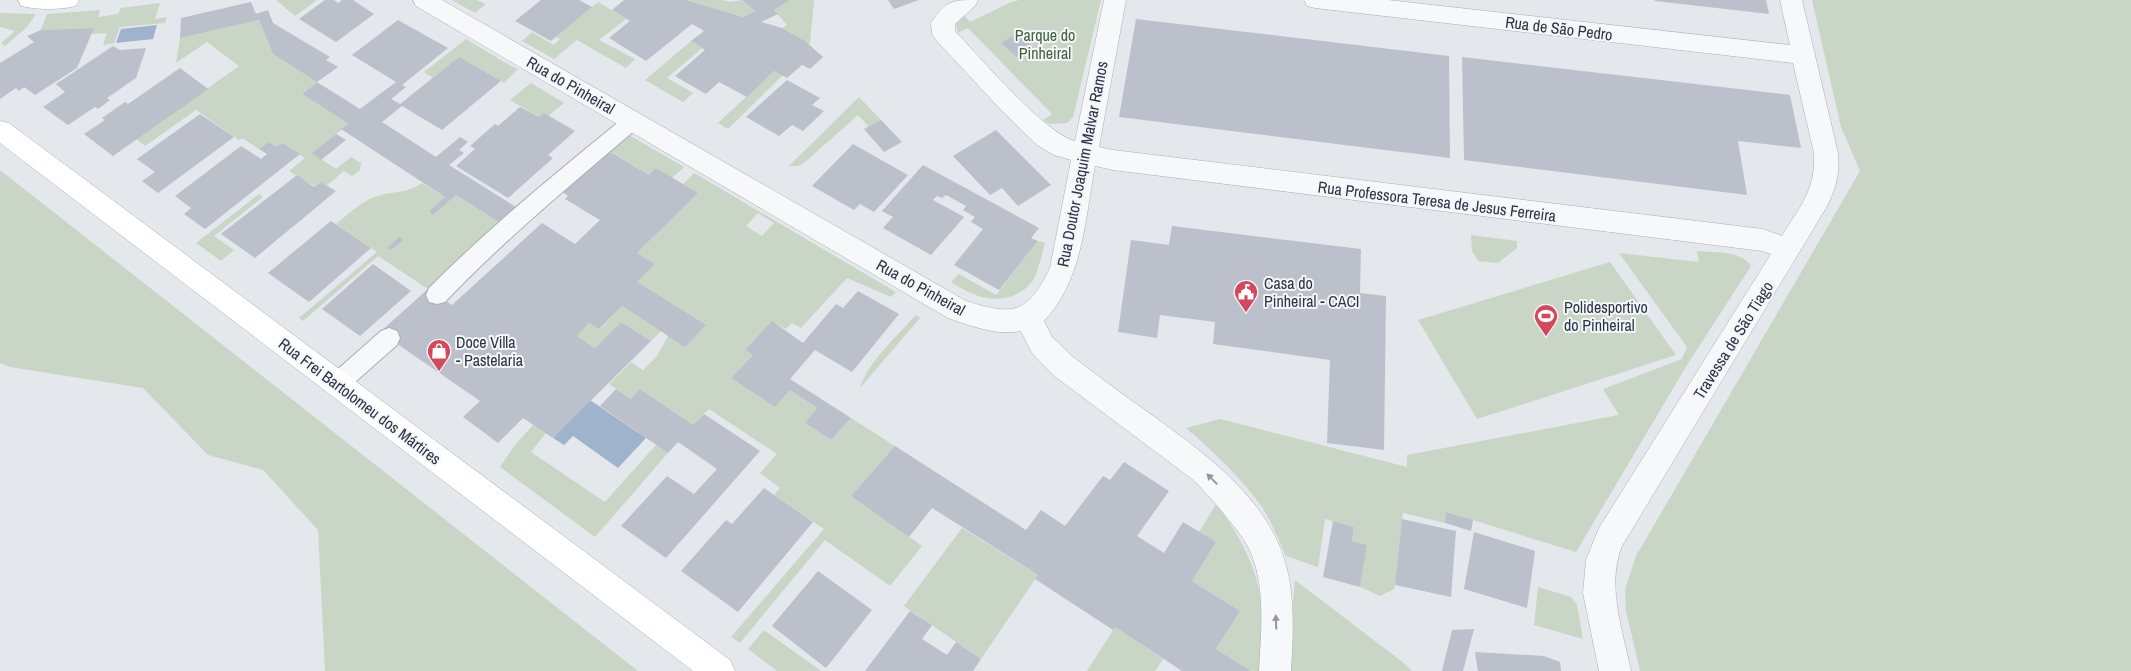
<svg xmlns="http://www.w3.org/2000/svg" width="2131" height="671" font-family="'Archivo Narrow',sans-serif">
  <style>
    .green { fill: #c9d6c5; fill-rule: evenodd }
    .water { fill: #9fb4cc }
    .building { fill: #bbc0ca }
    .lines { fill: none; stroke-linecap: round; stroke-linejoin: round }
    .service-casing { stroke: #a9aeb7; stroke-width: 2 }
    .minor-casing { stroke: #a9aeb7; stroke-width: 1 }
    .secondary-casing { stroke: #a9aeb7; stroke-width: 1 }
    .service { fill: #f7f8fa; fill-rule: evenodd }
    .minor { fill: #f7f8fa; fill-rule: evenodd }
    .secondary { fill: #fff; fill-rule: evenodd }
    .oneway { fill: #9196a0 }
    .labels { text-anchor: middle; dominant-baseline: central; stroke-width: 4; stroke-linejoin: round; paint-order: stroke }
    .street-label { font-size: 16px; fill: #2b3445; stroke: #f4f6f9 }
    .park-label { font-size: 16px; fill: #3f6138; stroke: #f4f6f9 }
    .poi-label { font-size: 16px; fill: #2b3445; stroke: #f4f6f9; text-anchor: start }
  </style>
  <rect width="100%" height="100%" fill="#e4e7ec"/>
  <g class="green">
    <path d="M276 0H317L295 16Z"/>
    <path d="M452 0H477L486 4 475 13Z"/>
    <path d="M686 0H722L730 2 742 0 755 11 743 17Z"/>
    <path d="M790 0H814L810 44 782 28 787 25 774 10Z"/>
    <path d="M1019 0H1101L1073 117 1067 123 1050 124 1043 120 1052 114 968 28 958 33 956 22 963 14 970 22 1009 3Z"/>
    <path d="M1812 0H2131V671H1640L1626 611 1625 589 1636 556 1860 171 1841 127Z"/>
    <path d="M598 2 626 19 599 40 635 59 626 68 577 40 554 59 522 41 532 32 554 45 560 39 556 37Z"/>
    <path d="M160 3 155 19 167 17 165 23 120 27 114 43 103 45 107 33 91 34 93 28 41 30 47 14 100 10 98 17 118 14 121 8Z"/>
    <path d="M0 13 36 14 27 27 5 46 1 43 15 31 0 27Z"/>
    <path d="M259 20 273 54 317 82 302 94 349 124 312 153 336 169 351 157 361 163 360 170 352 176 344 171 326 186 320 182 314 186 289 171 305 158 282 143 276 147 269 142 259 149 242 138 239 140 196 110 145 146 136 139 239 66 207 42 176 63 180 38Z"/>
    <path d="M466 39 511 66 518 69 504 83 459 57 433 78 424 72Z"/>
    <path d="M691 41 702 48 667 78 693 93 683 102 645 80Z"/>
    <path d="M774 71 783 75 728 129 718 123Z"/>
    <path d="M531 83 564 103 548 116 539 117 510 100Z"/>
    <path d="M859 97 881 120 869 127 858 115 805 162 798 166H789Z"/>
    <path d="M629 135 684 167 672 178 649 175 611 152Z"/>
    <path d="M0 170 638 671H325L318 530 263 470 208 455 143 388 10 367 0 363Z"/>
    <path d="M694 173 896 292 891 297 847 278 801 328 792 323 786 329 772 322 745 350 753 355 731 378 775 407 790 390 817 408 805 423 831 440 851 418 895 446 851 496 922 546 890 586 825 540 740 643 731 637 824 529 774 495 780 488 760 473 777 454 709 409 693 425 640 389 631 399 609 384 631 362 643 370 657 356 668 336 637 282 655 264 637 253 698 193 683 184ZM758 213 774 223 762 236 746 226Z"/>
    <path d="M422 183 445 197 429 211 433 214 456 195 502 224 428 289 378 256 303 321 299 318 377 252 336 224C349 214 362 200 378 196 396 190 404 195 422 183Z"/>
    <path d="M259 194 263 197 214 236 234 250 221 261 196 243Z"/>
    <path d="M1471 235 1517 241V248L1498 263 1478 261 1472 251Z"/>
    <path d="M1038 241 1045 243C1042 253 1040 264 1036 274 1027 297 997 304 976 295 967 292 959 287 951 282L959 274 996 295Z"/>
    <path d="M1697 251C1714 253 1741 250 1751 266L1687 365 1576 552 1447 512 1445 523 1403 513 1395 585 1394 589 1380 596 1360 587 1367 545 1352 541 1354 527 1325 519 1318 567 1286 556C1278 540 1272 522 1262 507 1243 480 1211 449 1186 428L1220 419 1407 467V455L1619 415 1603 389 1682 359 1687 347 1619 253 1699 262Z"/>
    <path d="M1610 262 1676 355 1477 419 1418 320Z"/>
    <path d="M622 306 661 331 651 341 621 322 595 348 577 336 589 323 600 329Z"/>
    <path d="M916 315 920 318 860 388C868 362 898 335 916 315Z"/>
    <path d="M533 425 546 433 531 452 605 502 656 445 668 453 595 537 500 467 515 445Z"/>
    <path d="M1217 503C1233 528 1250 553 1257 582 1265 611 1262 642 1261 671H1251L1216 649 1240 611 1192 581 1216 542 1199 532Z"/>
    <path d="M962 528 1038 575 981 659 904 606Z"/>
    <path d="M1295 580 1405 664 1412 671H1287Z"/>
    <path d="M1538 587 1571 597 1577 605 1583 639 1534 625Z"/>
    <path d="M1115 627 1163 659 1155 671H1087Z"/>
    <path d="M764 630 821 671H777L748 649Z"/>
  </g>
  <g class="water">
    <path d="M157 25 153 39 116 43 121 29Z"/>
    <path d="M590 400 646 438 618 468 573 436 564 445 553 438Z"/>
  </g>
  <g class="building">
    <path d="M325 0H334L338 3 342 0H353L374 14 336 42 299 19Z"/>
    <path d="M541 0H579L592 7 551 41 515 21Z"/>
    <path d="M624 0H686L743 17 755 11 742 0H790L774 10 778 14 761 22 782 28 805 41 823 57 810 69 802 65 787 78 774 71 747 97 719 82 706 94 675 76 705 50 691 41 704 31 692 24 646 61 609 38 630 21 612 10Z"/>
    <path d="M888 0H919L894 9Z"/>
    <path d="M1655 0H1766L1769 14 1655 1Z"/>
    <path d="M251 2 256 14 268 10 273 23 330 57 326 60 338 67 317 82 273 54 259 20 180 38 181 18Z"/>
    <path d="M1136 19 1449 56 1450 158 1119 117Z"/>
    <path d="M398 20 448 48 402 85 406 87 391 99 400 104 459 57 501 81 442 130 402 106 382 122 436 157 460 137 468 142 459 150 464 153 449 165 519 209 502 224 456 195 433 215 429 211 445 197 341 129 349 124 302 94 317 82 360 109 396 82 352 55Z"/>
    <path d="M94 28 77 68 35 95 24 87 19 91 16 88 0 99V63L34 42 27 36 41 30Z"/>
    <path d="M1017 33 1033 47 1017 57 1001 43Z"/>
    <path d="M113 46 120 50 146 48 136 78 107 98 110 100 98 109 95 107 68 125 43 107 65 92 56 84Z"/>
    <path d="M1462 57 1790 95 1801 148 1738 141 1747 195 1464 160Z"/>
    <path d="M180 68 208 89 113 156 84 134 105 120 102 118 125 102 128 104Z"/>
    <path d="M787 80 820 98 812 105 824 111 803 131 792 125 779 136 746 117Z"/>
    <path d="M520 107 539 117 544 113 575 131 548 155 553 158 508 198 456 166 475 149 470 146 495 124 498 126Z"/>
    <path d="M200 114 234 137 158 193 142 181 155 172 137 159Z"/>
    <path d="M881 120 902 142 884 152 864 129Z"/>
    <path d="M996 130 1051 185 1018 206 1002 188 990 195 953 156Z"/>
    <path d="M336 134 346 140 321 160 312 153Z"/>
    <path d="M269 142 276 147 282 143 300 154 205 229 184 214 191 208 175 196 241 146 261 159 267 154 259 149Z"/>
    <path d="M853 144 908 175 874 212 860 204 854 210 812 186Z"/>
    <path d="M607 150 649 175 656 168 698 193 637 253 655 264 637 282 706 325 685 347 622 306 599 329 589 323 577 336 595 348 621 322 651 341 553 438 523 418 498 443 463 417 480 401 380 332 428 289 452 305 542 223 575 244 600 220 565 199 568 196 561 191Z"/>
    <path d="M923 165 1039 228 1031 238 1038 241 999 290 954 265 983 229 971 222 975 217 963 210 966 206 946 195 942 198 937 196 933 200 964 217 931 255 883 228 893 217 882 211Z"/>
    <path d="M297 175 314 187 320 182 336 191 255 258 221 234Z"/>
    <path d="M331 221 371 248 309 302 268 273Z"/>
    <path d="M1172 226 1361 249 1360 293 1386 296 1384 450 1327 443 1330 360 1213 344 1215 322 1160 315 1157 338 1118 332 1131 240 1169 245Z"/>
    <path d="M399 237 403 240 391 250 387 248Z"/>
    <path d="M373 264 411 291 360 336 322 309Z"/>
    <path d="M858 291 899 314 852 372 815 350 790 379 851 418 831 440 805 423 817 408 790 390 775 407 731 378 753 355 745 350 772 321 803 343 836 304 843 308Z"/>
    <path d="M616 389 631 399 640 389 693 425 704 414 760 451 666 558 621 526 667 476 694 494 717 469 678 442 668 453 600 406Z"/>
    <path d="M895 446 1026 530 1041 510 1065 526 1103 476 1110 480 1124 462 1169 491 1137 536 1164 553 1183 522 1216 542 1192 581 1240 611 1216 649 1251 671H1182L1115 627 1113 630 1035 579 1038 575 932 508 909 537 851 496Z"/>
    <path d="M764 488 813 522 738 612 681 571 726 520 732 524Z"/>
    <path d="M1446 512 1473 520 1471 531 1445 523Z"/>
    <path d="M1402 519 1456 531 1451 597 1395 585Z"/>
    <path d="M1333 521 1354 527 1352 541 1367 545 1360 587 1323 577Z"/>
    <path d="M1474 532 1535 551 1527 608 1464 589Z"/>
    <path d="M818 571 872 610 826 668 772 626Z"/>
    <path d="M910 611 932 625 922 639 947 655 956 642 981 659 973 671H865Z"/>
    <path d="M1474 629 1463 671H1442L1452 630Z"/>
    <path d="M1475 652 1544 656 1560 662 1561 671H1478Z"/>
  </g>
  <g class="lines">
    <g class="service-casing">
      <g id="service">
        <path d="M633 113 640 116 643 121 640 126C573 183 506 238 445 302L437 304 429 302 426 295 429 288C491 226 558 171 626 116Z"/>
        <path d="M389 328 397 331 400 338 397 345 345 391 337 394 329 391 325 384 329 377 381 331Z"/>
      </g>
    </g>
    <g class="minor-casing">
      <path id="minor" d="M413 0H442L966 301C1014 316 1027 314 1050 268L1071 160 1054 155 1037 145 1003 112 936 40 932 34 931 23C946 0 952 0 978 0L975 6 955 24V31C979 56 1045 134 1075 141L1104 0H1126L1099 147 1113 150 1763 229 1782 236C1800 206 1816 190 1814 153L1793 63 1315 8 1307 6 1304 0H1388L1790 45 1780 0H1802L1838 153C1840 174 1836 189 1826 208L1622 546C1606 586 1623 631 1631 671H1599L1583 593 1586 560 1599 528 1771 254 1762 251 1113 170 1095 166C1085 219 1083 280 1044 321L1052 337 1073 357C1100 378 1128 398 1156 418 1209 457 1270 500 1287 569 1295 602 1293 637 1291 671H1259C1261 633 1266 589 1251 553 1244 537 1231 523 1220 509 1211 499 1202 488 1192 479L1053 375 1032 353 1021 331C996 336 972 326 948 318L416 6Z"/>
    </g>
    <g class="secondary-casing">
      <g id="secondary">
        <path d="M18 0H79L76 6C60 10 37 10 21 6Z"/>
        <path d="M0 121 9 123 730 660 735 671H693L0 143Z"/>
      </g>
    </g>
    <use href="#service" class="service"/>
    <use href="#minor" class="minor"/>
    <use href="#secondary" class="secondary"/>
  </g>
  <defs><path id="oneway-solid" d="M-6-.8H1V-3.2L6.5 0L1 3.2V.8H-6Z" transform="scale(1.25)"/></defs>
  <g class="oneway">
    <use href="#oneway-solid" transform="translate(1212 479) rotate(-134)"/>
    <use href="#oneway-solid" transform="translate(1276 622) rotate(-92)"/>
  </g>
  <defs>
    <g id="civic-pin" transform="scale(1.25)"><path d="M0 17L-7.5 6A9.5 9.5 0 1 1 7.5 6Z" fill="#d1495b" stroke="#f4f6f9"/><path d="M-.6-6.5H3V-4.5H.6V-3L4-1V1h2V6H-6V1h2V-1L-.6-3ZM-1.2 2.5V6h2.4V2.5Z" fill="#fff"/></g>
    <g id="stadium-pin" transform="scale(1.25)"><path d="M0 17L-7.5 6A9.5 9.5 0 1 1 7.5 6Z" fill="#d1495b" stroke="#f4f6f9"/><path d="M0-5a6.5 5 0 1 0 0 10a6.5 5 0 1 0 0-10ZM-3.5-1.8h7v3.6h-7Z" fill="#fff"/></g>
    <g id="shop-pin" transform="scale(1.25)"><path d="M0 17L-7.5 6A9.5 9.5 0 1 1 7.5 6Z" fill="#d1495b" stroke="#f4f6f9"/><path d="M-5-2.5h2.3a2.7 3.5 0 0 1 5.4 0H5L5.5 6h-11ZM-1.5-2.5h3a1.5 2.3 0 0 0-3 0Z" fill="#fff"/></g>
  </defs>
  <g fill-rule="evenodd">
    <use href="#civic-pin" x="1246" y="292"/>
    <use href="#stadium-pin" x="1546" y="316"/>
    <use href="#shop-pin" x="439" y="351"/>
  </g>
  <g class="labels">
    <g class="street-label">
      <text transform="translate(1559 28) rotate(7)">Rua de São Pedro</text>
      <text transform="translate(571 85) rotate(30)">Rua do Pinheiral</text>
      <text transform="translate(1082 164) rotate(-79)">Rua Doutor Joaquim Malvar Ramos</text>
      <text transform="translate(1437 201) rotate(7)">Rua Professora Teresa de Jesus Ferreira</text>
      <text transform="translate(921 287) rotate(29)">Rua do Pinheiral</text>
      <text transform="translate(1733 340) rotate(-58)">Travessa de São Tiago</text>
      <text transform="translate(360 401) rotate(37)">Rua Frei Bartolomeu dos Mártires</text>
    </g>
    <g class="park-label">
      <text x="1045" y="35">Parque do<tspan x="1045" dy="18">Pinheiral</tspan></text>
    </g>
    <g class="poi-label">
      <text x="1264" y="283">Casa do<tspan x="1264" dy="18">Pinheiral - CACI</tspan></text>
      <text x="1564" y="307">Polidesportivo<tspan x="1564" dy="18">do Pinheiral</tspan></text>
      <text x="456" y="342">Doce Villa<tspan x="456" dy="18">- Pastelaria</tspan></text>
    </g>
  </g>
</svg>
